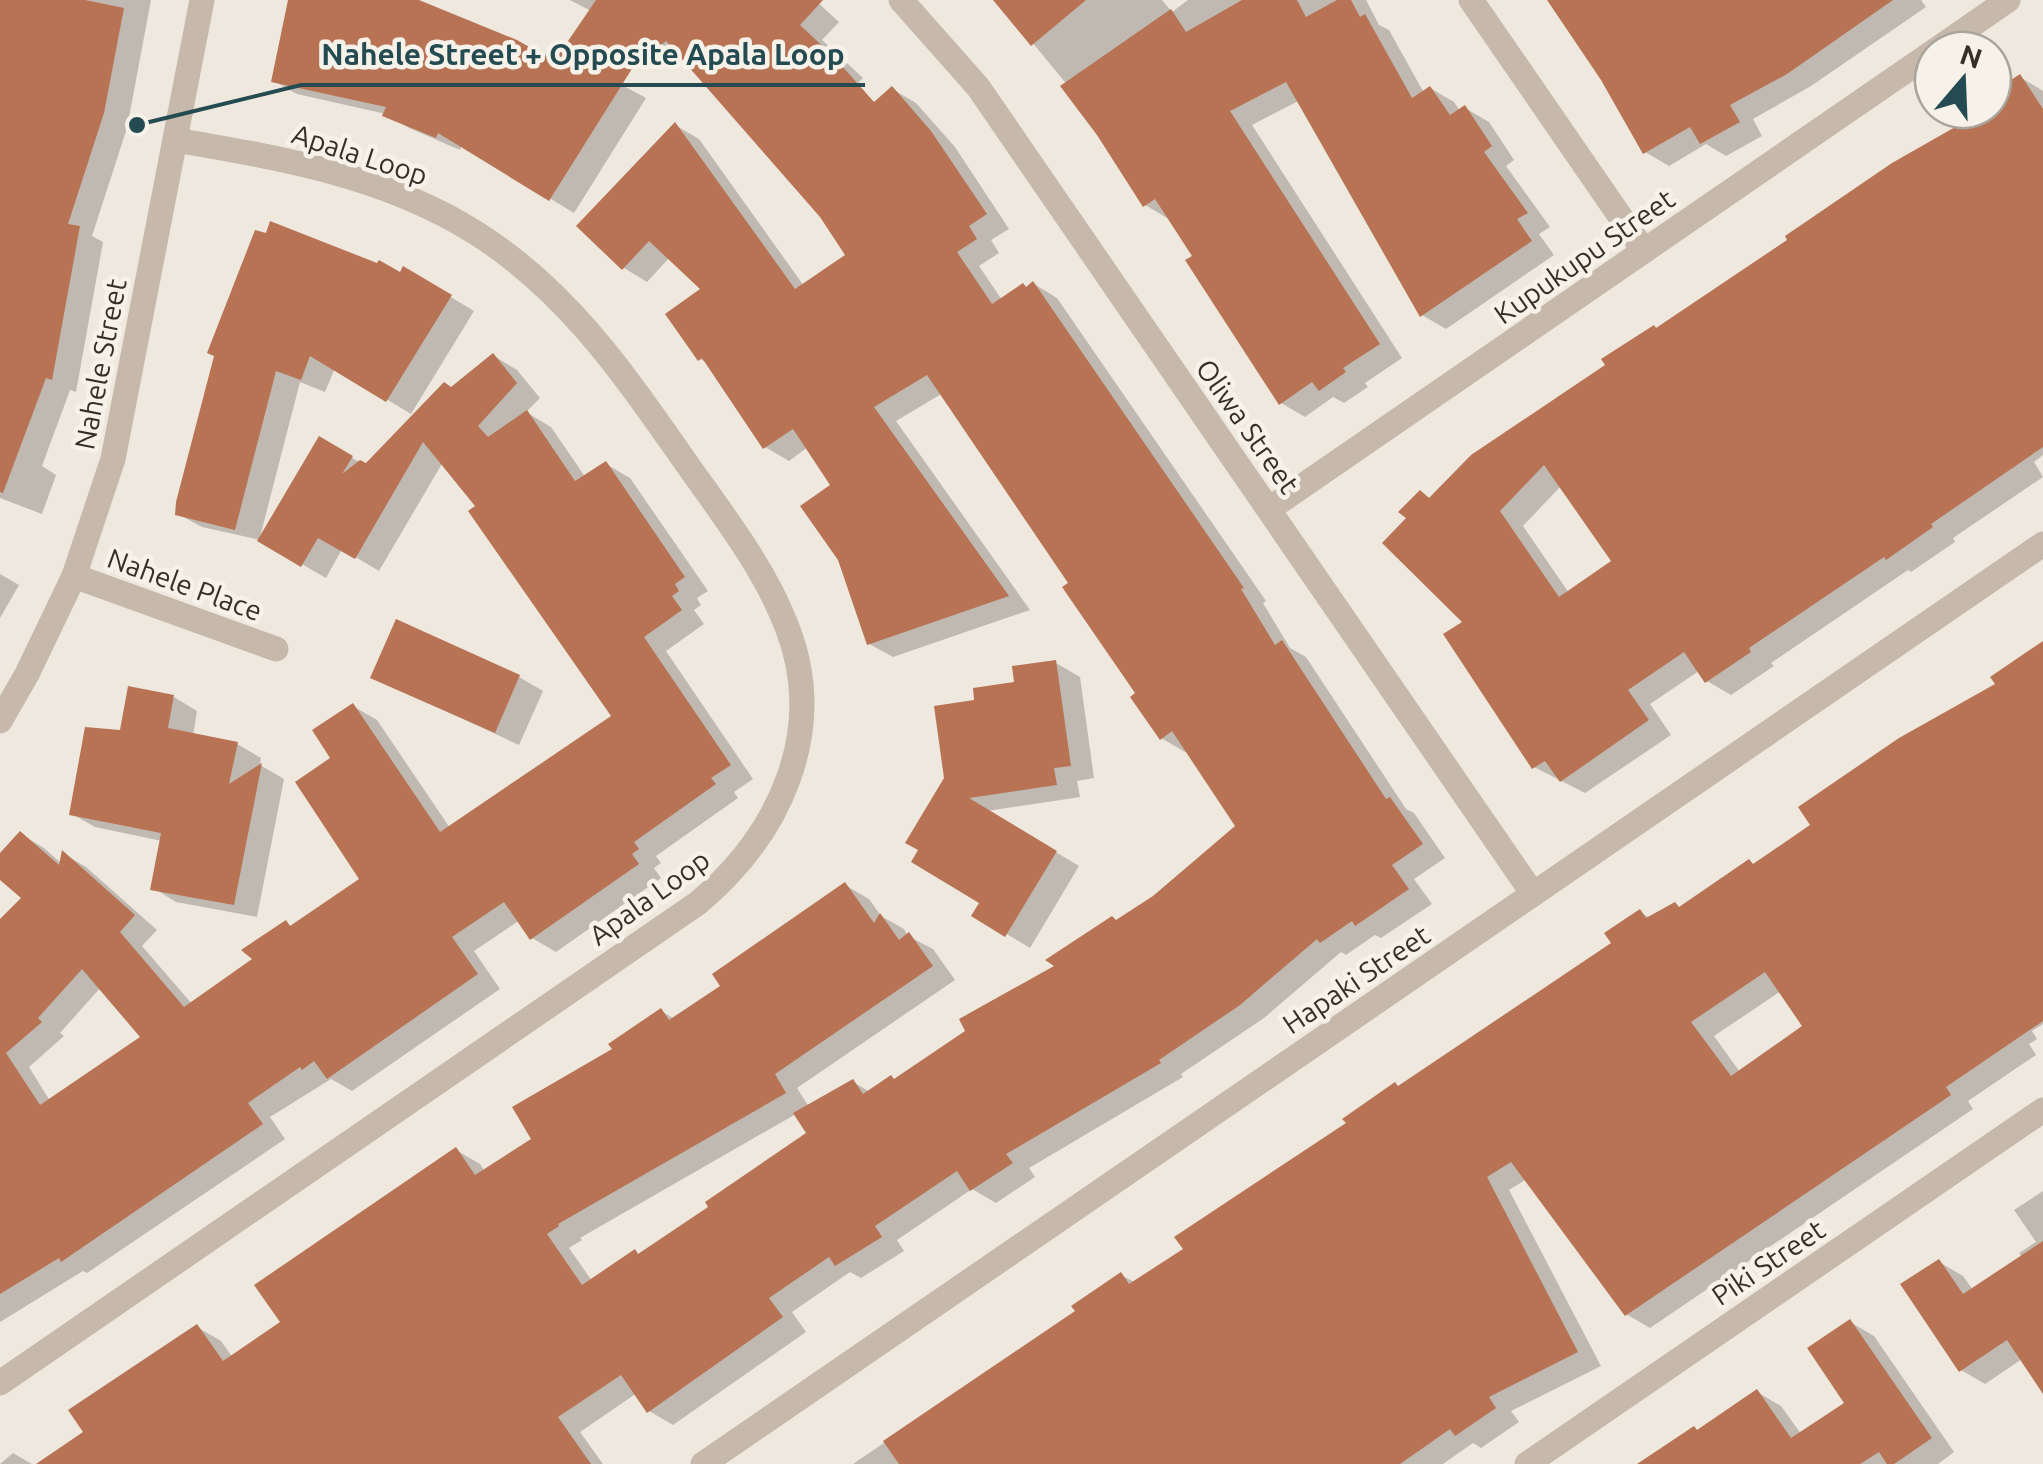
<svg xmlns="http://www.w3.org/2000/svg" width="2043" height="1464" font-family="Ubuntu,sans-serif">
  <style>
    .shadow { fill: #0003; fill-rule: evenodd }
    .building { fill: #b77354; fill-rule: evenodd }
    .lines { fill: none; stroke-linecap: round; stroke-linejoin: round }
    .minor { stroke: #c6b9ab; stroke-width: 25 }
    .tertiary { stroke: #c6b9ab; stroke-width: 25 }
    .labels { text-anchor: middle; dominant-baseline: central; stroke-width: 9; stroke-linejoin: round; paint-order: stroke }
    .street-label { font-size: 28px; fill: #352e29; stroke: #f7f2e9 }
    .leader { fill: none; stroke: #244b51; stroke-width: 4 }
    .callout-dot { fill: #244b51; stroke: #f7f2e9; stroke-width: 4 }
    .callout-label { font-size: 30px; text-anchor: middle; font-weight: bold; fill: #244b51; stroke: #f7f2e9; stroke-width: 9; stroke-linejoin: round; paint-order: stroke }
  </style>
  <rect width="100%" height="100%" fill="#efe8de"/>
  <g class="shadow">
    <path d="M0 0H151L127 128 92 236 103 242 76 392 70 390 42 466 56 475 42 514 0 498Z"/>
    <path d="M291 0H413L622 85 646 98 574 213 462 145 460 150 409 128 386 114 297 94 274 81Z"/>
    <path d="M570 0H722L681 58Z"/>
    <path d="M757 0H815L839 22 822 40 863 78 832 109 868 98 876 103 892 89 916 103 955 147 1009 229 991 240 999 253 979 266 1002 300 1034 284 1057 298 1266 601 1263 603 1290 648 1306 657 1406 809 1414 813 1445 858 1414 879 1432 904 1381 938 1375 935 1346 955 1341 952 1264 1018 1181 1074 1183 1077 1029 1168 1035 1177 996 1203 972 1189 897 1240 904 1251 861 1278 850 1272 792 1312 806 1332 673 1425 649 1411 637 1393 580 1432 603 1464H40L86 1433 197 1327 221 1341 233 1358 283 1322 456 1150 480 1164 485 1172 534 1140 616 1050 661 1011 675 1019 724 987 845 885 869 899 881 916 904 929 908 936 933 949 955 980 797 1088 809 1107 853 1082 870 1092 896 1081 1155 898 1239 826 1188 750 1185 752 1161 738 1072 583 943 393 896 421 1030 610 893 657 869 644 834 485 808 447 789 461 765 447 710 365 700 359 704 289 670 257 647 282 624 268 675 125 699 139 804 286 849 256ZM796 1114 809 1134 712 1208 641 1255 635 1252 592 1281 569 1248 582 1240 580 1238Z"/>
    <path d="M997 0H1162L1172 12 1188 0H1366L1379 25 1389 30 1424 93 1430 88 1454 102 1460 111 1465 108 1489 122 1514 160 1506 166 1550 227 1539 234 1554 255 1446 329 1422 315 1300 100 1252 125 1402 358 1365 383 1368 387 1344 403 1333 397 1305 417 1281 403 1195 257 1169 219 1145 205 1065 82Z"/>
    <path d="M1570 0H1921L1926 7 1811 86 1753 119 1762 136 1726 156 1706 144 1669 166 1645 152Z"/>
    <path d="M2020 77 2043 91V455L2034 462 2043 477 1953 538 1955 542 1911 572 1908 570 1771 663 1774 666 1731 695 1707 681 1699 671 1650 704 1671 735 1585 793 1534 767 1466 622 1409 518 1420 493 1432 499 1658 330 1976 118 1971 110H1993V95ZM1561 486 1614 562 1569 593 1523 526Z"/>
    <path d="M404 269 474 311 411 414 335 368 325 392 300 382 260 537 320 439 366 466 494 356 517 370 540 398 526 412 551 427 586 478 606 464 630 478 708 591 697 598 701 605 694 610 704 624 666 651 753 779 734 792 738 798 656 856 661 863 654 868 661 878 556 952 532 938 520 920 474 951 500 989 352 1091 331 1079 270 1117 285 1139 87 1273 83 1271 0 1322V923L24 898 0 877V857L20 834 44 848 62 864 64 854 86 867 157 930 142 946 192 1004 256 959 286 923 293 927 362 879 334 759 353 706 377 720 450 828 614 716 479 506 443 462 379 571 342 549 326 578 260 540 202 527 178 514 216 355 401 275ZM101 987 144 1038 50 1101 29 1067 64 1036 60 1033Z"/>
    <path d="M0 574 19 585 0 618Z"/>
    <path d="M2043 644V1024L2032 1031 2037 1039 2029 1044 2036 1055 1968 1101 1973 1109 1650 1328 1626 1314 1527 1179 1509 1190 1601 1366 1511 1411 1519 1422 1481 1448 1473 1443 1443 1464H853L1078 1311 1121 1275 1136 1283 1186 1250 1400 1088 1615 944 1640 912 1650 918 1681 908 1756 866 1999 685ZM1781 991 1806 1027 1740 1072 1714 1036Z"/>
    <path d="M1056 663 1080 677 1094 778 1077 781 1080 797 987 811 1079 866 1030 948 975 915 982 902 947 778 977 702Z"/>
    <path d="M373 677H519L543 691 519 745Z"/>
    <path d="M174 697 197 711 193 736 237 744 261 758 260 765 284 779 257 917 176 902 153 888 162 841 95 827 72 814 122 733Z"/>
    <path d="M2043 1191V1380L2022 1359 1985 1384 1961 1370 1939 1262 1963 1276 1973 1290 2022 1257 2019 1253 2036 1242 2014 1210Z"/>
    <path d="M1850 1322 1874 1336 1954 1452 1938 1464H1642L1699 1432 1757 1392 1781 1406 1801 1434 1848 1403Z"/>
    <path d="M13 1453 32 1464H0Z"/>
  </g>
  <g class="building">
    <path d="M0 0H85L124 8 104 113 68 224 80 226 52 380 46 378 3 493 0 492Z"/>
    <path d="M288 0H419L517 40 552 60 563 42 566 44 596 0H823L800 25 833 56 874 102 892 86 931 131 987 214 969 226 977 239 957 252 992 304 1023 283 1026 287 1033 281 1244 588 1241 589 1275 645 1282 640 1386 799 1390 797 1423 844 1392 865 1409 889 1355 926 1352 921 1320 943 1317 939 1240 1005 1159 1060 1161 1063 1006 1154 1013 1163 970 1191 957 1171 875 1226 882 1237 835 1266 829 1257 769 1298 783 1317 647 1413 621 1375 558 1417 591 1464H36L83 1432 68 1410 197 1324 223 1361 280 1322 254 1285 456 1147 475 1175 531 1139 512 1107 612 1049 608 1044 661 1008 669 1020 720 986 712 974 845 882 874 923 880 913 899 940 909 932 933 966 775 1074 786 1093 558 1224 559 1226 547 1234 582 1285 635 1249 638 1254 708 1207 705 1202 806 1133 793 1113 853 1079 863 1094 891 1075 894 1079 965 1031 959 1019 1054 966 1045 960 1112 916 1116 920 1153 896 1235 826 1172 731 1160 740 1130 697 1135 693 1062 587 1068 583 927 375 874 407 1009 596 867 645 838 560 800 506 830 485 793 429 763 449 702 358 698 361 665 314 700 289 649 241 622 270 576 226 675 122 795 289 845 255 820 217 666 41 652 52 645 48 549 201 438 133 436 138 382 116 386 107 271 82Z"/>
    <path d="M993 0H1086L1031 46Z"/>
    <path d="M1242 0H1297L1306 17 1337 0H1351L1360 17 1365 14 1412 98 1430 86 1450 115 1465 105 1492 146 1484 152 1528 213 1517 219 1532 241 1420 317 1286 82 1230 111 1380 344 1343 368 1346 372 1319 391 1312 382 1279 405 1185 260 1192 256 1155 199 1143 207 1097 135 1060 86 1171 9 1186 32Z"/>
    <path d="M1547 0H1893L1787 74 1730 105 1740 122 1700 144 1690 127 1643 154 1601 80Z"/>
    <path d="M2020 74 2043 109V447L1931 524 1933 527 1886 560 1884 557 1749 648 1751 652 1705 683 1684 652 1628 690 1649 720 1560 782 1545 761 1532 769 1443 634 1462 622 1382 543 1406 518 1398 512 1420 490 1429 498 1471 455 1605 365 1601 359 1654 325 1656 328 1787 240 1785 236 1892 163 1985 110H1993V92ZM1544 465 1611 561 1559 597 1500 511Z"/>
    <path d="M270 221 377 263 379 260 400 272 403 266 452 295 386 402 310 356 301 380 276 371 235 530 175 515 176 502 214 356 207 353 255 230 266 233Z"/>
    <path d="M493 353 517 383 478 426 488 437 527 410 575 481 606 461 685 577 675 584 679 591 672 596 682 610 644 637 731 765 711 778 716 784 634 842 639 849 632 854 639 864 530 940 504 902 452 937 478 974 327 1079 314 1061 302 1070 300 1067 248 1103 263 1124 61 1262 59 1258 0 1294V919L21 898 0 880V853L20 831 59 865 62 850 135 915 120 932 184 1007 252 959 241 950 286 920 290 926 359 879 295 782 330 758 312 730 353 703 440 832 611 716 468 511 475 506 423 442 355 559 318 538 301 567 257 541 319 436 353 456 342 474 360 460 366 463 444 382 451 387ZM82 969 140 1037 40 1105 6 1053 42 1022 38 1018Z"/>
    <path d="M396 619 520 675 495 733 370 678Z"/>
    <path d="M2043 641V1021L1946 1087 1951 1095 1625 1316 1511 1162 1487 1177 1578 1352 1489 1397 1496 1408 1455 1436 1450 1429 1400 1464H899L883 1441 1075 1311 1071 1306 1121 1272 1129 1284 1183 1249 1174 1237 1346 1123 1342 1119 1395 1082 1398 1086 1611 943 1604 933 1640 909 1646 918 1675 902 1679 907 1749 859 1753 864 1810 825 1798 807 1899 738 1995 684 1990 677ZM1765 972 1802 1026 1731 1076 1691 1022Z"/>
    <path d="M1056 660 1071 766 1054 768 1057 785 969 798 1057 851 1005 937 971 916 979 903 911 862 918 850 905 843 944 778 934 706 974 700 973 688 1014 682 1012 666Z"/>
    <path d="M128 686 174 695 168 728 238 742 229 784 262 763 234 905 150 890 161 833 69 815 85 727 120 730Z"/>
    <path d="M2043 1241V1394L2007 1340 1959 1372 1900 1284 1939 1259 1963 1294Z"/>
    <path d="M1850 1319 1932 1438 1894 1464H1887L1879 1452 1860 1464H1637L1694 1426 1697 1430 1757 1389 1791 1438 1844 1403 1807 1348Z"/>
  </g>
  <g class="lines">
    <g class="minor">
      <path d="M901 0 978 87 1533 894"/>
      <path d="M1471 0 1644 251"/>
      <path d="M1936 50 2008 0"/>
      <path d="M1269 509 1933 52"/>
      <path d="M74 576 276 649"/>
      <path d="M0 1383 698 903C779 835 828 732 787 627 763 564 718 509 680 454 621 370 565 289 476 233 384 175 280 158 175 140"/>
      <path d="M1527 1464 2043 1110"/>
    </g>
    <g class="tertiary">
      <path d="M0 721 27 674 74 576 113 459 202 0"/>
      <path d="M703 1464 2043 544"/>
    </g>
  </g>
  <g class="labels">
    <g class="street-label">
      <text transform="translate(360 154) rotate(18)">Apala Loop</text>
      <text transform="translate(1584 256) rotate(-35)">Kupukupu Street</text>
      <text transform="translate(100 364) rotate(-79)">Nahele Street</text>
      <text transform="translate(1248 426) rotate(55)">Oliwa Street</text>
      <text transform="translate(185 584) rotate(20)">Nahele Place</text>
      <text transform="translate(649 897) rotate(-36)">Apala Loop</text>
      <text transform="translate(1356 979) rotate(-34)">Hapaki Street</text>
      <text transform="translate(1768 1262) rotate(-34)">Piki Street</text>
    </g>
  </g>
  <path class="leader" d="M137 125L301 85H865"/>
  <circle class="callout-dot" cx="137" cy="125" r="10"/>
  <g class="callout-label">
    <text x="583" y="65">Nahele Street + Opposite Apala Loop</text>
  </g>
  <g transform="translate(1963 80) rotate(19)"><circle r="48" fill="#f7f2e9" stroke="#a9a49c" stroke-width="2.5"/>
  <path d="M0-8L18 38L0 25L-18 38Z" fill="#244b51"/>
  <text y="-15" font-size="28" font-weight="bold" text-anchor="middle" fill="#352e29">N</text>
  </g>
</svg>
